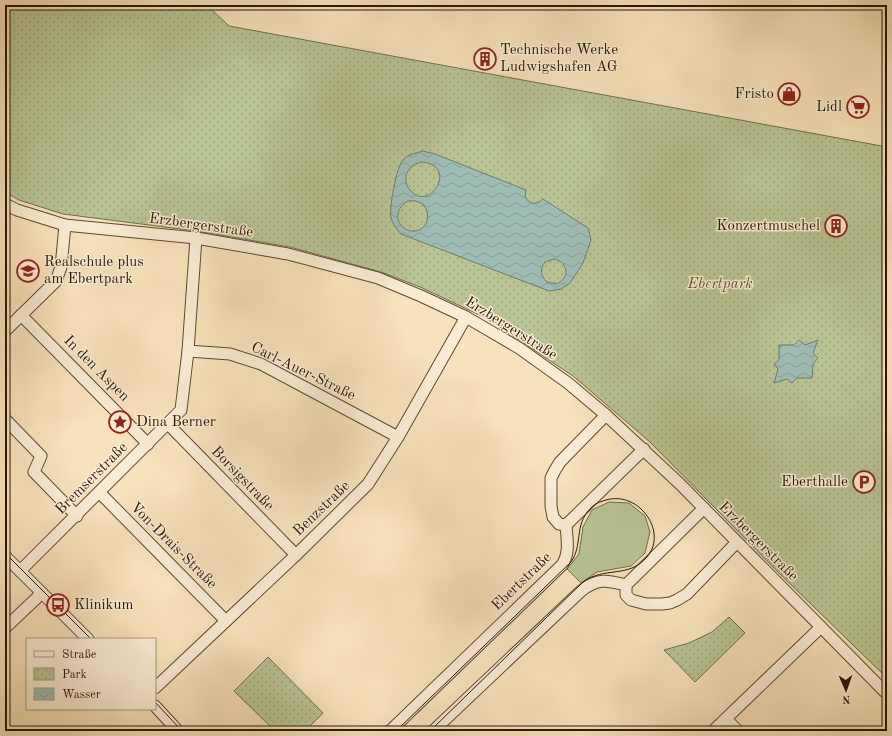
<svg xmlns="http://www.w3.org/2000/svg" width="892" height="736" font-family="'Old Standard TT',serif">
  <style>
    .grass { fill: #b9c493; stroke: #706e4a }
    .park { fill: url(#park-dots); stroke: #706e4a }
    .water { fill: url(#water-waves); stroke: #6f7b6d; fill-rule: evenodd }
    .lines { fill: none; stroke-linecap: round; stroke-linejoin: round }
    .minor-casing { stroke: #5c4a30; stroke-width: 13 }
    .minor { stroke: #faecd3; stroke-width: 11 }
    .tram { stroke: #281802; stroke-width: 1 }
    .labels { text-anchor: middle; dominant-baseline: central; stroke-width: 3; stroke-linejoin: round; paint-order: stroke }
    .poi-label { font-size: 15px; fill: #281802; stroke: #faecd3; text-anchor: start }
    .street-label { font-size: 15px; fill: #281802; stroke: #faecd3 }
    .park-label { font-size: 15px; font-style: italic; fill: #5b5435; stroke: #faecd3 }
  </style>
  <defs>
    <pattern id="park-dots" width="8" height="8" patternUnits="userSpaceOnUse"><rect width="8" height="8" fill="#b9c493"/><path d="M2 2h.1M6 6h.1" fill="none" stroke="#9fa87d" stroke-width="1.8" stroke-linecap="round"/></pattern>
    <pattern id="water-waves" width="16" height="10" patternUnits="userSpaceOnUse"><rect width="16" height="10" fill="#9ebdb5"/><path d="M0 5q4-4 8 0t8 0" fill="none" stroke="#88a29a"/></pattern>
  </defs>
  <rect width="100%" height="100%" fill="#f8e2bb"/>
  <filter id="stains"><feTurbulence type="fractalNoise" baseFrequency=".005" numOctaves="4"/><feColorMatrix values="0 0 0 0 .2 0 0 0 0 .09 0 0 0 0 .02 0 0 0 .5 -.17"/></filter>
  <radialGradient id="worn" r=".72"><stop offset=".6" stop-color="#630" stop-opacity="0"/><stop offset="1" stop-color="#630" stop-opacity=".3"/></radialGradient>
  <path class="grass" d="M609 502 629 503 645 516 650 532 645 553 631 566 597 572 581 583 567 569 579 554 583 527 592 510Z"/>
  <g class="park">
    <path d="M5 5H207L229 26 887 147V678L780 574 650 442 573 376 486 318 420 287 381 272 290 247 196 231 63 214 19 200 5 192Z"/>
    <path d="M729 617 745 633 695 682 664 650 689 643 712 632Z"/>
    <path d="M268 657 323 713 305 731H275L234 691Z"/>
  </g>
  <g class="water">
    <path d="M423 151 435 154 526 190 525 197C530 205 537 205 543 199L588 228 591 240 583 263 570 283 561 289 549 291 401 234C397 229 393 225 391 218 389 208 396 168 403 160 408 154 416 153 423 151ZM422 162C459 165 430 214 410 190 400 178 409 164 422 162ZM408 201C434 197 433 233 412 231 408 231 403 228 401 225 394 216 399 206 408 201ZM554 259C569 262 570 279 556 284L547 282C540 276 540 269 545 262Z"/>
    <path d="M799 340 805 345 818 340 813 353 818 358 813 364 812 378H797L792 383 787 379 774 383 778 369 774 364 779 360V345H794Z"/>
  </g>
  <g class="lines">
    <g class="minor-casing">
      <g id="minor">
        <path d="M5 204 17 210 65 225 196 238 288 254 378 278 421 296 466 317 519 348 568 383 606 415 680 484 887 694"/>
        <path d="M21 315 148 444"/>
        <path d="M5 331 56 281 61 267 65 225"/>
        <path d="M188 351 230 354 261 364 398 437"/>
        <path d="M5 419 41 456 34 472 77 516"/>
        <path d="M168 424 296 555"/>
        <path d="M100 493 226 621"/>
        <path d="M566 525 644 449"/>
        <path d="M5 556 88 639"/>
        <path d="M20 571 181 410 188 351 196 238"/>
        <path d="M626 585 704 508"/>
        <path d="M5 628 42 593"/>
        <path d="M155 688 296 555 368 484 398 437 466 317"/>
        <path d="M155 706 178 731"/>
        <path d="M726 719 738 731"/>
        <path d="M390 731 562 565C570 553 567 540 566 525L559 524 553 517 551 506V478L555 470 560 462 606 415"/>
        <path d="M433 731 581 591C597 578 607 580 626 585V595L631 600 646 604H662L670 603 677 600 687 594 737 542"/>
        <path d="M713 731 821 627"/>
      </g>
    </g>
    <use href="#minor" class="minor"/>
    <g class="tram">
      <path d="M5 553 91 639"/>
      <path d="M155 702 182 731"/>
      <path d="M396 731 571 562C583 545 574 525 590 509 593 505 598 502 603 501 637 488 669 531 647 557 628 579 605 566 583 582L430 731"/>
    </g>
  </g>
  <defs>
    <g id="building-ring" transform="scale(1.15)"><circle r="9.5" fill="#faecd3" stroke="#8f2418" stroke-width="1.5"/><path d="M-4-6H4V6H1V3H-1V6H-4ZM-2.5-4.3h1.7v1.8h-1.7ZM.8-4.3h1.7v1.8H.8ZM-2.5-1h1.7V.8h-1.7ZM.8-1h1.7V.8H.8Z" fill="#8f2418"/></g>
    <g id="shop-ring" transform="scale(1.15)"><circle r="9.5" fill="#faecd3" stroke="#8f2418" stroke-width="1.5"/><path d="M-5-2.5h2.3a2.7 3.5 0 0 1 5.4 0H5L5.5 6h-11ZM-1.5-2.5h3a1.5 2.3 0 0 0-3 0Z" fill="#8f2418"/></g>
    <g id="supermarket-ring" transform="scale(1.15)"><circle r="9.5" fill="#faecd3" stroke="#8f2418" stroke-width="1.5"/><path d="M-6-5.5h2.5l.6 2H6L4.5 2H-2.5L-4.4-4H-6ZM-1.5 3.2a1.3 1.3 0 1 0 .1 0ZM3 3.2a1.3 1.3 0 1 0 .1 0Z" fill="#8f2418"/></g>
    <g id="school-ring" transform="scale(1.15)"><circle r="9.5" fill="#faecd3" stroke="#8f2418" stroke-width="1.5"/><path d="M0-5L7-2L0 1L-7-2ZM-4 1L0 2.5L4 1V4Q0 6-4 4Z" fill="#8f2418"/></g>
    <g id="sight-ring" transform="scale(1.15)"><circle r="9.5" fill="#faecd3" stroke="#8f2418" stroke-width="1.5"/><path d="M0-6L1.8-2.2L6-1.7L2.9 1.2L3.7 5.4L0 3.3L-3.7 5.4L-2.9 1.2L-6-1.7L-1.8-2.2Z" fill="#8f2418"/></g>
    <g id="parking-ring" transform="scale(1.15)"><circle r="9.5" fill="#faecd3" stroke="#8f2418" stroke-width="1.5"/><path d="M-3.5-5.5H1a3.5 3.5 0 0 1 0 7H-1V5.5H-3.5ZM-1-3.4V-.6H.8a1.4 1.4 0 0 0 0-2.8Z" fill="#8f2418"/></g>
    <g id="bus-ring" transform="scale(1.15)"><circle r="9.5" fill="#faecd3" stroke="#8f2418" stroke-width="1.5"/><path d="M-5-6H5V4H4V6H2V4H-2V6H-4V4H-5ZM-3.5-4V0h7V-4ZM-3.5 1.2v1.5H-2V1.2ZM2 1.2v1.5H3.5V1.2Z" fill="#8f2418"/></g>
  </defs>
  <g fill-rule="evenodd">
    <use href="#building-ring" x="485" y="59"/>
    <use href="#shop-ring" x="789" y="94"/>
    <use href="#supermarket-ring" x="858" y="107"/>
    <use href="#building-ring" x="836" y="226"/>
    <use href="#school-ring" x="28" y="271"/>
    <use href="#sight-ring" x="120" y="422"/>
    <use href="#parking-ring" x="864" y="482"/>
    <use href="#bus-ring" x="58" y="605"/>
  </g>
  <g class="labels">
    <g class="poi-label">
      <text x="500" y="50">Technische Werke<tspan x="500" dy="17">Ludwigshafen AG</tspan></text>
      <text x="774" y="94" text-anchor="end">Fristo</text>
      <text x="842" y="107" text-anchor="end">Lidl</text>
      <text x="820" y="226" text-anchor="end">Konzertmuschel</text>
      <text x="44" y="262">Realschule plus<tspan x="44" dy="17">am Ebertpark</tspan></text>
      <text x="136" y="422">Dina Berner</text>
      <text x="848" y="482" text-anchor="end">Eberthalle</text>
      <text x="74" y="605">Klinikum</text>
    </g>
    <g class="street-label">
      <text transform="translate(201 226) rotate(8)">Erzbergerstraße</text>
      <text transform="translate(511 329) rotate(32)">Erzbergerstraße</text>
      <text transform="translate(96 369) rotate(45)">In den Aspen</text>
      <text transform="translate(303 372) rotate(26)">Carl-Auer-Straße</text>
      <text transform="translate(92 479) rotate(-45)">Bremserstraße</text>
      <text transform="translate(242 479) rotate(46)">Borsigstraße</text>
      <text transform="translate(322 509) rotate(-44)">Benzstraße</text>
      <text transform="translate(758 542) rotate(45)">Erzbergerstraße</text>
      <text transform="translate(173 546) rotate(45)">Von-Drais-Straße</text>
      <text transform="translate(522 582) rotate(-44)">Ebertstraße</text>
    </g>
    <g class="park-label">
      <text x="720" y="284">Ebertpark</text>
    </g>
  </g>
  <rect width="892" height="736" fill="none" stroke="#f8e2bb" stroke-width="20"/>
  <rect x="6" y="6" width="880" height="724" fill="none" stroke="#281802" stroke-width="2"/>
  <rect x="10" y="10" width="872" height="716" fill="none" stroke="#281802"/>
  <rect x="26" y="638" width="130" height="72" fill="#faecd3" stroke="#a6977f"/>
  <rect x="34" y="651" width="20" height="6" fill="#faecd3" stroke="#a6977f"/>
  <text x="62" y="658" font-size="12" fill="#281802">Straße</text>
  <rect x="34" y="668" width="20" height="12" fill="url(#park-dots)" stroke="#a6977f"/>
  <text x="62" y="678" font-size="12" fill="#281802">Park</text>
  <rect x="34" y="688" width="20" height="12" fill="url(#water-waves)" stroke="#a6977f"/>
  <text x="62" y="698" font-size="12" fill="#281802">Wasser</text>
  <g transform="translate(846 690) rotate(178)" stroke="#faecd3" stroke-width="3" paint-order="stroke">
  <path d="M0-3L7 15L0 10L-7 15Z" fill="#281802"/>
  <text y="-6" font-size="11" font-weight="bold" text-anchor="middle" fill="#281802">N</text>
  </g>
  <rect width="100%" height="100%" filter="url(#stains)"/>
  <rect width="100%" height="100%" fill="url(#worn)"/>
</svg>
